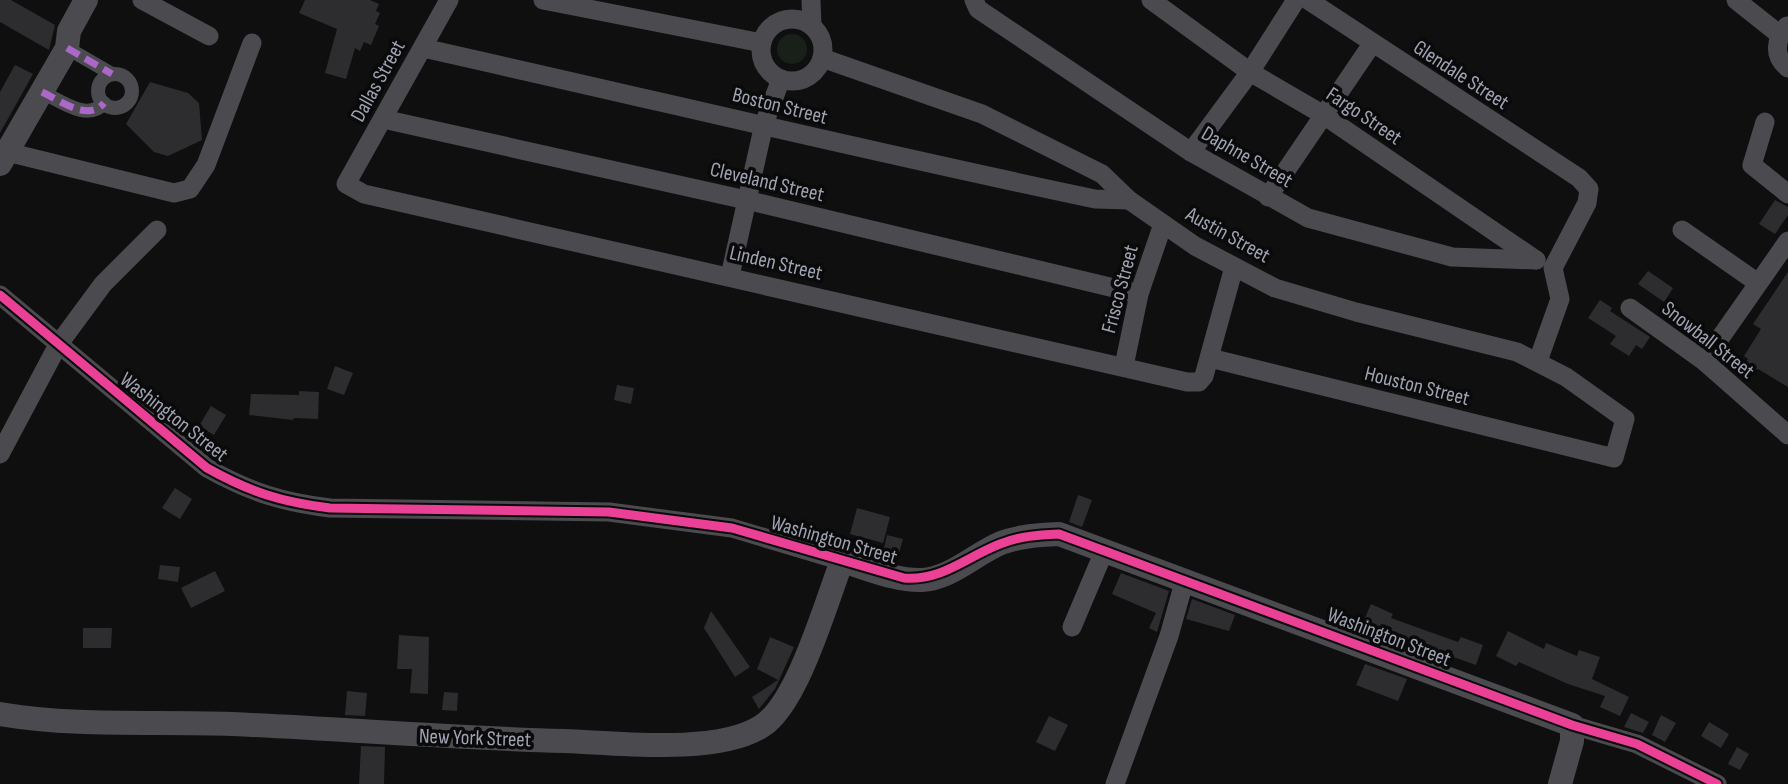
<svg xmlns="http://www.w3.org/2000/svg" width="1788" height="784" font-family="'Sofia Sans Condensed',sans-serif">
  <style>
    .green { fill: #19201a }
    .building { fill: #2d2d2f }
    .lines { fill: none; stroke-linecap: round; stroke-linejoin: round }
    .pedestrian { stroke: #4a4a4f; stroke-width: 14 }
    .minor { stroke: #4a4a4f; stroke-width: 19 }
    .tertiary { stroke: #4a4a4f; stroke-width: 24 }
    .quiet { stroke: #ac68c9; stroke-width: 7; stroke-dasharray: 14 7; stroke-linecap: butt }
    .cycleway-casing { stroke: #0a0a0b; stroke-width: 13 }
    .cycleway { stroke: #ea4096; stroke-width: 9 }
    .labels { text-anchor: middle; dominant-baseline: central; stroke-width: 7; stroke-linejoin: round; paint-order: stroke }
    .street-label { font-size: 21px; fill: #9fa3b2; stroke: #0a0a0b }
  </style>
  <rect width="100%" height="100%" fill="#0f0f10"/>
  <circle class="green" cx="792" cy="49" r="15"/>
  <g class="building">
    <path d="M0 0H11L55 25 49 50 0 22Z"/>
    <path d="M305 0H370L379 4 376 11 380 13 375 24 379 26 371 45 364 42 360 51 355 48 346 79 325 73 337 29 299 13Z"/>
    <path d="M15 65 33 74 0 133V92Z"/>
    <path d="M150 82 188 93 199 103 202 140 168 156 154 152 126 124Z"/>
    <path d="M1775 200 1788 207V215L1775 234 1759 224Z"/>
    <path d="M1648 271 1673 288 1664 302 1638 284Z"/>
    <path d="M1788 272V387L1758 369 1755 372 1744 366 1748 359 1744 356 1761 329 1753 324Z"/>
    <path d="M1600 300 1612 308 1610 311 1650 337 1642 349 1636 345 1629 356 1610 344 1616 336 1588 318Z"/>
    <path d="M335 366 353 373 344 395 327 389Z"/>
    <path d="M617 385 634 388 631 404 614 400Z"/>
    <path d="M299 391 319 392 318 419 294 418 293 420 249 415 251 394 299 395Z"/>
    <path d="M211 406 226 415 214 435 199 426Z"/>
    <path d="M175 488 192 499 180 519 162 508Z"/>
    <path d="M1078 495 1092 500 1082 527 1069 522Z"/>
    <path d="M857 508 890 517 883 543 850 534Z"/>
    <path d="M887 535 903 539 898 557 883 553Z"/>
    <path d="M160 565 180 567 178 582 158 579Z"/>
    <path d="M215 571 225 591 191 608 181 588Z"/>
    <path d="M1121 573 1169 591 1157 632 1149 628 1156 613 1112 594Z"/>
    <path d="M1192 599 1235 615 1229 631 1186 619Z"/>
    <path d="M1371 604 1393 614 1391 618 1458 642 1461 637 1483 645 1476 665 1439 652 1437 659 1361 627Z"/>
    <path d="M711 611 750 667 735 677 704 628Z"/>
    <path d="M83 628H112L111 648H83Z"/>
    <path d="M1508 631 1544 649 1546 643 1577 656 1579 650 1600 657 1592 679 1629 697 1620 716 1600 707 1605 696 1568 684 1519 662 1516 666 1496 656Z"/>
    <path d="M399 635 429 637 428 694 410 693 412 669H397Z"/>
    <path d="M770 637 794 647 775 689 759 709 752 697 778 680 757 669Z"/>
    <path d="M1365 664 1407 679 1398 701 1356 685Z"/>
    <path d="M347 691 367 693 365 716 345 715Z"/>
    <path d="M444 692 458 693 457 711 442 710Z"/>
    <path d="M1631 713 1649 722 1643 733 1624 727Z"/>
    <path d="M1661 715 1676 723 1665 742 1652 735Z"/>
    <path d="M1049 716 1068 725 1055 751 1036 742Z"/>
    <path d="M1709 722 1729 734 1721 748 1701 736Z"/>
    <path d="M361 746 385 747 384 784H359Z"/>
    <path d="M1737 747 1749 754 1740 770 1728 764Z"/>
  </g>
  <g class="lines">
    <g class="pedestrian">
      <path d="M67 48 112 74"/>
      <circle cx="115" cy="91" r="17"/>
      <path d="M42 92C61 101 88 122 104 103"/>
    </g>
    <g class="minor">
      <path d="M142 0 209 36"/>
      <path d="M449 0 346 184 364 194 1187 382H1199L1204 376 1234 267"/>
      <path d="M543 0 762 43"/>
      <path d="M811 0 812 26"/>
      <path d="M974 0 978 9 1191 152 1308 218 1452 257 1536 260"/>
      <path d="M1151 0 1250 72 1322 114 1536 260"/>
      <path d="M1308 0 1579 178 1589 189 1587 203 1553 268 1560 299 1538 361"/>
      <path d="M1736 0 1780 35"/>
      <circle cx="792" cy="50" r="31"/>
      <path d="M1787 26C1775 40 1773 56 1788 68"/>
      <path d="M423 48C647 98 870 152 1095 199L1129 200"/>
      <path d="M822 58 982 114 1102 174 1129 200 1195 246 1275 288 1356 312 1517 352 1566 377 1625 419 1614 458 1210 358"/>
      <path d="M383 119 746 200 1139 294"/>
      <path d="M1765 122 1752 165 1788 194"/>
      <path d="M7 152 174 193 190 189 206 165 252 43"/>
      <path d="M1191 152 1250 72 1296 0"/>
      <path d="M1268 197 1372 44"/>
      <path d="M1682 230 1758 283"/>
      <path d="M730 276 764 124 781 79"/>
      <path d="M0 295 207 468C250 492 281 502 330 508L609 512 732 528 842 561"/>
      <path d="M1630 308 1704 361 1788 435"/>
      <path d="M1704 361 1788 241"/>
      <path d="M1124 366 1139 294 1163 224"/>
      <path d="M0 454 58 345 103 284 157 230"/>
      <path d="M1072 627 1105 549"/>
      <path d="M1572 725 1637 744 1717 784"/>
      <path d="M1115 784 1169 636 1185 579"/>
    </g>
    <g class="tertiary">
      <path d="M0 164 67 48 69 31 86 0"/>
      <path d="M0 714C77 727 154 721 232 724 343 729 453 738 565 741 617 743 718 755 762 726 798 703 826 602 842 561 867 568 895 581 922 580 950 579 975 554 1001 543 1020 536 1038 535 1059 534L1572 725V741L1560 784"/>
    </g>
    <g class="quiet">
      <path d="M67 48 112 74"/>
      <path d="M42 92C61 101 88 122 104 103"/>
    </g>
    <g class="cycleway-casing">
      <path id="cycleway" d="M0 295 207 468C250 492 281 502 330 508L609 512 732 528 904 578C942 581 966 557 1000 544 1020 536 1038 535 1059 534L1572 725 1637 744 1717 784"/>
    </g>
    <use href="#cycleway" class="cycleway"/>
  </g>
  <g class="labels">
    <g class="street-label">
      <text transform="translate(1461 75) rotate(33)">Glendale Street</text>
      <text transform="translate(378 81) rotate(-61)">Dallas Street</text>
      <text transform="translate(780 106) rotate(14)">Boston Street</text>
      <text transform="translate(1364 116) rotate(34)">Fargo Street</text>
      <text transform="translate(1247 157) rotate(30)">Daphne Street</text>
      <text transform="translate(767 182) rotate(13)">Cleveland Street</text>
      <text transform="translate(1228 235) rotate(29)">Austin Street</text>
      <text transform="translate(776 263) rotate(13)">Linden Street</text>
      <text transform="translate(1120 289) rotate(-75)">Frisco Street</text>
      <text transform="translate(1708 340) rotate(38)">Snowball Street</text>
      <text transform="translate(1417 386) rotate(14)">Houston Street</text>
      <text transform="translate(174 417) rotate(38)">Washington Street</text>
      <text transform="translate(834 540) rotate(16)">Washington Street</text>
      <text transform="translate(1389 637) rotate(21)">Washington Street</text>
      <text transform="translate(475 738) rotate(2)">New York Street</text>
    </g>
  </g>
</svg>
